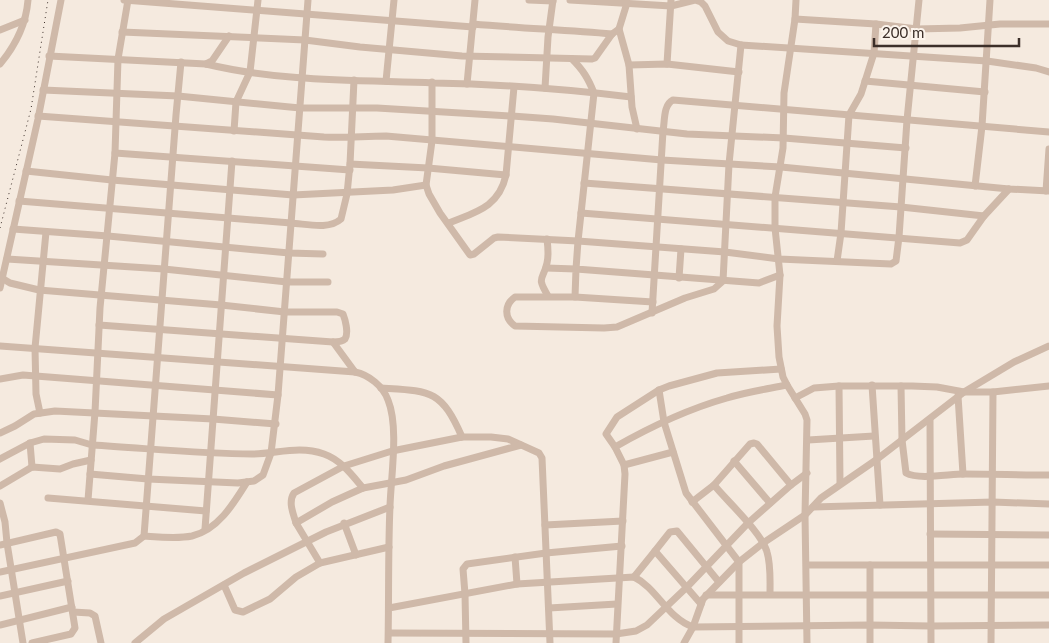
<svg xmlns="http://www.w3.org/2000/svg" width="1049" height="643" font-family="Lato,sans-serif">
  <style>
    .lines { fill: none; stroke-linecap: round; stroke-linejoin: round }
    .minor { stroke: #cfb9a9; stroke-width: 7 }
    .rail { stroke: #3c2f29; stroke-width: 1; stroke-dasharray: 1 4; stroke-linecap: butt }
  </style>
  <rect width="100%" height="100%" fill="#f5eadf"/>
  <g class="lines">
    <g class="minor">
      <path d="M124 0 473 27"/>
      <path d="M529 0 553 1"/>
      <path d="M570 0 671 6 695 0 701 2 705 6 718 32 728 41 741 45 987 61 1036 68 1049 72"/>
      <path d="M796 0 795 19 784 93 783 148 775 197V228L780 275 777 326 779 357 783 377 787 385 805 414 807 420 805 515 807 643"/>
      <path d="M627 3 619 29 629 65 632 107 637 129"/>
      <path d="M795 19 876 24 917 29 960 28 1000 24H1049"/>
      <path d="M473 24C519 28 565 30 612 34"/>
      <path d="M0 30 25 20"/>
      <path d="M122 32 305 40 360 47 462 56 592 59 595 58 612 34 619 29"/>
      <path d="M49 56 206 64C281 82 357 80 434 83 500 84 565 89 631 97"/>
      <path d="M572 59C583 70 588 78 594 93L578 241 576 269 759 283 780 275"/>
      <path d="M0 64C16 45 26 25 28 0"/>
      <path d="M206 64 212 61 229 36"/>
      <path d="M667 64 671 0"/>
      <path d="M629 65 667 64 739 72"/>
      <path d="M386 81 394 0"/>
      <path d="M865 81 985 92"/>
      <path d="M432 82V141L426 185 429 194 440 213 470 255 474 254 494 238 498 237 578 241 725 252 779 259 891 264 896 261 899 237 907 120 919 0"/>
      <path d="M467 84 475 0"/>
      <path d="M545 88 548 37 553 0"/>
      <path d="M43 90 178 96 300 108H377L512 116 553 119 687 134 784 138 906 148"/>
      <path d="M38 116 324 137C345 138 365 136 386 136L662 160 781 167 1009 189 1049 191"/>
      <path d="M234 131 236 102 250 72 258 0"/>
      <path d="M115 153 350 170"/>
      <path d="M350 164 428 168 506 175"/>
      <path d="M26 171 112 180 293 195 393 190 426 185"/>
      <path d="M584 183 901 207 984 216 1009 189"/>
      <path d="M975 186 982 126 990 0"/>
      <path d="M1046 191 1049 149"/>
      <path d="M19 201 291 223C307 224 329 230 341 219L347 194 350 164 354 80"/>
      <path d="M581 213 960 243 967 240 984 216"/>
      <path d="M449 223C476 212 499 207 506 175L514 87"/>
      <path d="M13 229 108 236 289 253 323 254"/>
      <path d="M547 239C548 247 549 255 547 263 543 281 536 276 548 296"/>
      <path d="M7 259 164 269 287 282H328"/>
      <path d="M837 261 841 233 849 115 861 94 874 53 876 24"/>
      <path d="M546 268 576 269 575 297 653 302"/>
      <path d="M0 277 10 283 39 290 221 305 285 312H337L343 314C345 319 349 333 345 339 342 342 337 342 333 342L99 325"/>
      <path d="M679 278 681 249"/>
      <path d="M0 288 38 119 61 0"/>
      <path d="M575 297H515C504 305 504 318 515 326L604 328 617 327 685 298 714 289 723 281 729 164 741 45"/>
      <path d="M652 313 663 131C665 121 663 105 673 100L1049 132"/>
      <path d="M333 342 355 372"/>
      <path d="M0 346 355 372C369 375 383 386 388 400 399 427 391 476 390 506 388 552 389 597 388 643"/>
      <path d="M0 379 23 375 278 395"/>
      <path d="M872 385 880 505"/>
      <path d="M839 386 840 483"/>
      <path d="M901 386 902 440 906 473C919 480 949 474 964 474 992 474 1021 475 1049 475"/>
      <path d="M381 388C430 391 441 389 462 437"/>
      <path d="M659 390 664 422 686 493 739 562V643"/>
      <path d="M958 396 963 474"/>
      <path d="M795 398 814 388 839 386H912L937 387 964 392H993L1049 386"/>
      <path d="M40 413 36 394 35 348 46 232"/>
      <path d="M930 419 931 643"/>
      <path d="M0 433 15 426 34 414 55 411 213 419 276 424"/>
      <path d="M808 440 874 436"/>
      <path d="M30 443 32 467"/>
      <path d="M615 447 606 434 617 417 659 390 669 386 717 373 781 369"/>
      <path d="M0 459 30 443 44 439 75 440 92 445C145 448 199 454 252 454 276 454 299 445 324 454 341 460 352 475 363 488"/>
      <path d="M734 461 770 503"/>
      <path d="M624 465 673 452"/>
      <path d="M90 474 148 479 238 483 254 481 263 475 271 453 278 395 308 0"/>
      <path d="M714 485C727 501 762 533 767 552 771 565 770 581 770 594"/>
      <path d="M0 486 32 467 60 469 73 464 91 460"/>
      <path d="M48 498 206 511"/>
      <path d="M88 500 95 412 100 308 115 153 118 59 128 0"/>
      <path d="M692 502 714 485 750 444 754 443 757 444 791 485"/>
      <path d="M0 503 5 522 7 543 23 643"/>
      <path d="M813 507 993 502 1049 504"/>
      <path d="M296 523C293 513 288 502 294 493L344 466 392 451 462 437H491L508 439 539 453 542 458 550 643"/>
      <path d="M344 523 356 555"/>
      <path d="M545 525 623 521"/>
      <path d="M205 529 232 161"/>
      <path d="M930 534 1049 535"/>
      <path d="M144 536C159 537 177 539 192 536 218 530 234 503 247 482"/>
      <path d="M0 545 56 532 60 534 75 628 71 634 32 643"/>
      <path d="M389 547 320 563 296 523 332 502 363 488 406 480 444 466 521 445"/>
      <path d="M655 551 670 532 677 531 719 582"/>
      <path d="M515 557 517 584"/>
      <path d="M807 565H1049"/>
      <path d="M0 572 135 543 144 536 176 115 181 62"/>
      <path d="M634 577 655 551 701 604"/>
      <path d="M224 585 235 610 243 612 270 599 296 577 320 563"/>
      <path d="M706 595H1049"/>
      <path d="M0 596 68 581"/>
      <path d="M389 608 517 584 634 577C657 588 667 618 693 627L870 625 931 626 1049 625"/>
      <path d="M549 608 617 604"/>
      <path d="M73 612 90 613 95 616 101 643"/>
      <path d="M0 625 72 607"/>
      <path d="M389 633 616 634 636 631 647 625 686 588 748 523 791 485 807 473"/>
      <path d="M135 643 164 619 244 573 326 532 390 507"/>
      <path d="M466 643 465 594 463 569 467 564 546 553 622 546"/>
      <path d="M616 643 625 474 624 465 615 447C650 427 688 409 727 398 746 392 767 389 787 385"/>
      <path d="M684 643 693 627 703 599 739 562 763 543 805 515 821 498 876 460 964 392 1014 362 1049 346"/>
      <path d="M870 643V565"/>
      <path d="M991 643 993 392"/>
    </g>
    <path class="rail" d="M0 228 31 109 48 0"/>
  </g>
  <path d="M874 38v8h145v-8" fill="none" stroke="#3c2f29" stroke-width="2.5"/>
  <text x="882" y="38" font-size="15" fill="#3c2f29" stroke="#fcf4ec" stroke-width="4" paint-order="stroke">200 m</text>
</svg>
